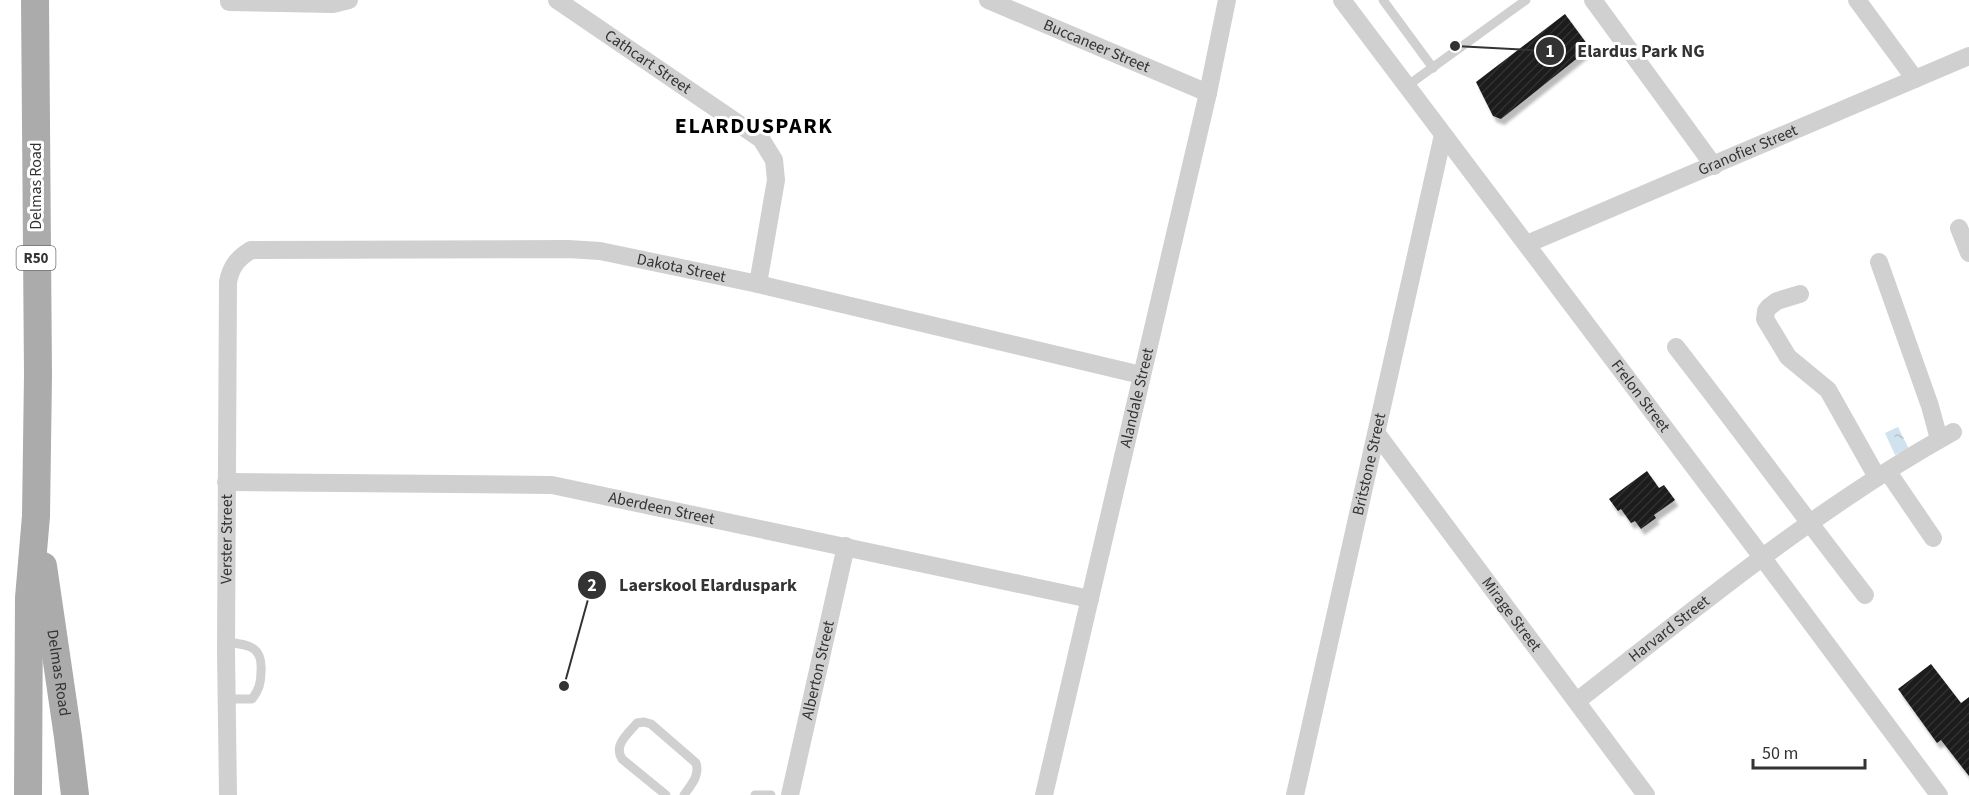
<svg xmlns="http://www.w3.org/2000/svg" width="1969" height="795" font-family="'Source Sans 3',sans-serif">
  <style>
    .water { fill: url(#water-ripples) }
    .building { fill: url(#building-hatch); filter: url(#shadow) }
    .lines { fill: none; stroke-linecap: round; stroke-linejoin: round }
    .lane { stroke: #d0d0d0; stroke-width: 9 }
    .street { stroke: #d0d0d0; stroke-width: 18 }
    .primary { stroke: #ababab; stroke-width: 28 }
    .labels { text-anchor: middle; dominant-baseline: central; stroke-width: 6; stroke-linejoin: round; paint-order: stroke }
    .shield { fill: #fff; stroke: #707070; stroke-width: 1.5 }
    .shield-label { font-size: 15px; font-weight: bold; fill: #333 }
    .street-label { font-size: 16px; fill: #333; stroke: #fff }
    .district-label { font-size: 22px; font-weight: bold; letter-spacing: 1.5px; fill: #000; stroke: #fff }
    .leader { fill: none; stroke: #333; stroke-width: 2 }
    .callout-dot { fill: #333; stroke: #fff; stroke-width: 2 }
    .mark-label { font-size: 18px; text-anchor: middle; font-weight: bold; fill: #fff }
    .callout-label { font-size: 18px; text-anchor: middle; font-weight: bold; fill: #333; stroke: #fff; stroke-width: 6; stroke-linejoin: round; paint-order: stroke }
  </style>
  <defs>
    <pattern id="water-ripples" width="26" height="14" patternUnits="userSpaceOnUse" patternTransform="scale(1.5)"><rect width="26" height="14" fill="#cfe2ee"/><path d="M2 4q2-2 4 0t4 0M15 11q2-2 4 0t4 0" fill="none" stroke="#b2c2cd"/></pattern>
    <pattern id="building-hatch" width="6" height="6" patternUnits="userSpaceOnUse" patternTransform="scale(1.5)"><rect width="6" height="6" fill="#1a1a1a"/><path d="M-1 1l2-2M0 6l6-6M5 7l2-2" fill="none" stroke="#333"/></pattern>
    <filter id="shadow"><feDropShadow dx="3.5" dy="6" stdDeviation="1.5" flood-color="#0004"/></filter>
  </defs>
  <rect width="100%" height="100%" fill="#fff"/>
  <path class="water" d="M1898 427 1909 449 1895 455 1885 433Z"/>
  <g class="building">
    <path d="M1565 14 1590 48 1501 119 1493 116 1476 82Z"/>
    <path d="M1647 471 1659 488 1664 485 1675 500 1654 515 1656 518 1641 529 1635 521 1631 523 1621 509 1618 511 1609 499Z"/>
    <path d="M1931 664 1961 703 1969 697V776L1941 740 1937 743 1898 689Z"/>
  </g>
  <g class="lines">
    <g class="lane">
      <path d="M1383 0 1433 68"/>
      <path d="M1407 86 1526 0"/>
      <path d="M226 699H252C259 690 261 683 261 672 263 645 248 645 226 642"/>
      <path d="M666 795 622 759C613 745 628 734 637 723L644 722 651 724 696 763C700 776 691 785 684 795"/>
      <path d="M755 795H771"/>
    </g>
    <g class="street">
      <path id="s1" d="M557 0 761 139 774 160 776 180 758 284"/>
      <path id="s2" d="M988 0 1208 93"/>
      <path id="s3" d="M1342 0 1762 557 1939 795"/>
      <path d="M1593 0 1714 166"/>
      <path d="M1857 0 1915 79"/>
      <path d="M229 2 333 4 349 0"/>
      <path d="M1959 228 1969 253"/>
      <path id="s4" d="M1527 244 1969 56"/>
      <path d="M1879 262 1930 406 1939 439"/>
      <path d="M1800 294 1777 301 1769 307 1766 311 1765 319 1788 357 1828 390 1877 477"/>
      <path d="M1676 347C1740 429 1801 513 1865 595"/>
      <path id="s5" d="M1377 434 1646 795"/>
      <path d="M1888 472 1933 538"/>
      <path id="s6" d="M226 482 552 485 1090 599"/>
      <path id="s7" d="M1577 701C1699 606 1818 507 1953 432"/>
      <path id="s8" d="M228 795 226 651 228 282C231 266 238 258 251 250L568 249 600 251 758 284 1141 375"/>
      <path id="s9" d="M790 795 846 546"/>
      <path id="s10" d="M1044 795 1208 93 1227 0"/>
      <path id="s11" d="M1295 795 1443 135"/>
    </g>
    <g class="primary">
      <path id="s12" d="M43 566 68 737 75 795"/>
      <path d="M28 795 29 598 36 516 38 375 35 0"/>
    </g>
  </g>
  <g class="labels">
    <rect class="shield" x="16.5" y="246" width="39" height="24" rx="4.5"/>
    <g class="shield-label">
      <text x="36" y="258">R50</text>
    </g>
    <g class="street-label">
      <text stroke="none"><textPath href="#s2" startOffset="118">Buccaneer Street</textPath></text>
      <text stroke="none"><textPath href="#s1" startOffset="110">Cathcart Street</textPath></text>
      <text stroke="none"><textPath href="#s4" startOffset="240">Granofier Street</textPath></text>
      <text transform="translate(36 186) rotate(-90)">Delmas Road</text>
      <text stroke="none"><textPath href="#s8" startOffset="986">Dakota Street</textPath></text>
      <text stroke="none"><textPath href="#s10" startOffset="408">Alandale Street</textPath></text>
      <text stroke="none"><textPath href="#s3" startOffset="496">Frelon Street</textPath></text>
      <text stroke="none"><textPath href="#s11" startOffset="339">Britstone Street</textPath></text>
      <text stroke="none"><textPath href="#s6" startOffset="438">Aberdeen Street</textPath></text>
      <text stroke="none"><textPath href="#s8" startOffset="256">Verster Street</textPath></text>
      <text stroke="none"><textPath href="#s5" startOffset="225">Mirage Street</textPath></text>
      <text stroke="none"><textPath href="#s7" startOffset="117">Harvard Street</textPath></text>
      <text stroke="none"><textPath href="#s9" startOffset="128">Alberton Street</textPath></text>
      <text stroke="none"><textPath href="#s12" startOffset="108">Delmas Road</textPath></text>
    </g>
    <g class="district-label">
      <text x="754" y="126">ELARDUSPARK</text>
    </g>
  </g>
  <path class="leader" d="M1455 46L1550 51M564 686L592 585"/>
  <g class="callout-dot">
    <circle cx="1455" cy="46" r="6"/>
    <circle cx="564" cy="686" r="6"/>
    <circle cx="1550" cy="51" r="15"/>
    <circle cx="592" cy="585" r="15"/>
  </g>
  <g class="mark-label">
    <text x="1550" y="57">1</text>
    <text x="592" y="591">2</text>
  </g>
  <g class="callout-label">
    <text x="1641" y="57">Elardus Park NG</text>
    <text x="708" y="591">Laerskool Elarduspark</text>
  </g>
  <path d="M1753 759v9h112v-9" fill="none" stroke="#333333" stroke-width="3"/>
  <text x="1762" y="759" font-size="18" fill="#333333" stroke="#ffffff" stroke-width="4.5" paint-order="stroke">50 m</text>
</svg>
